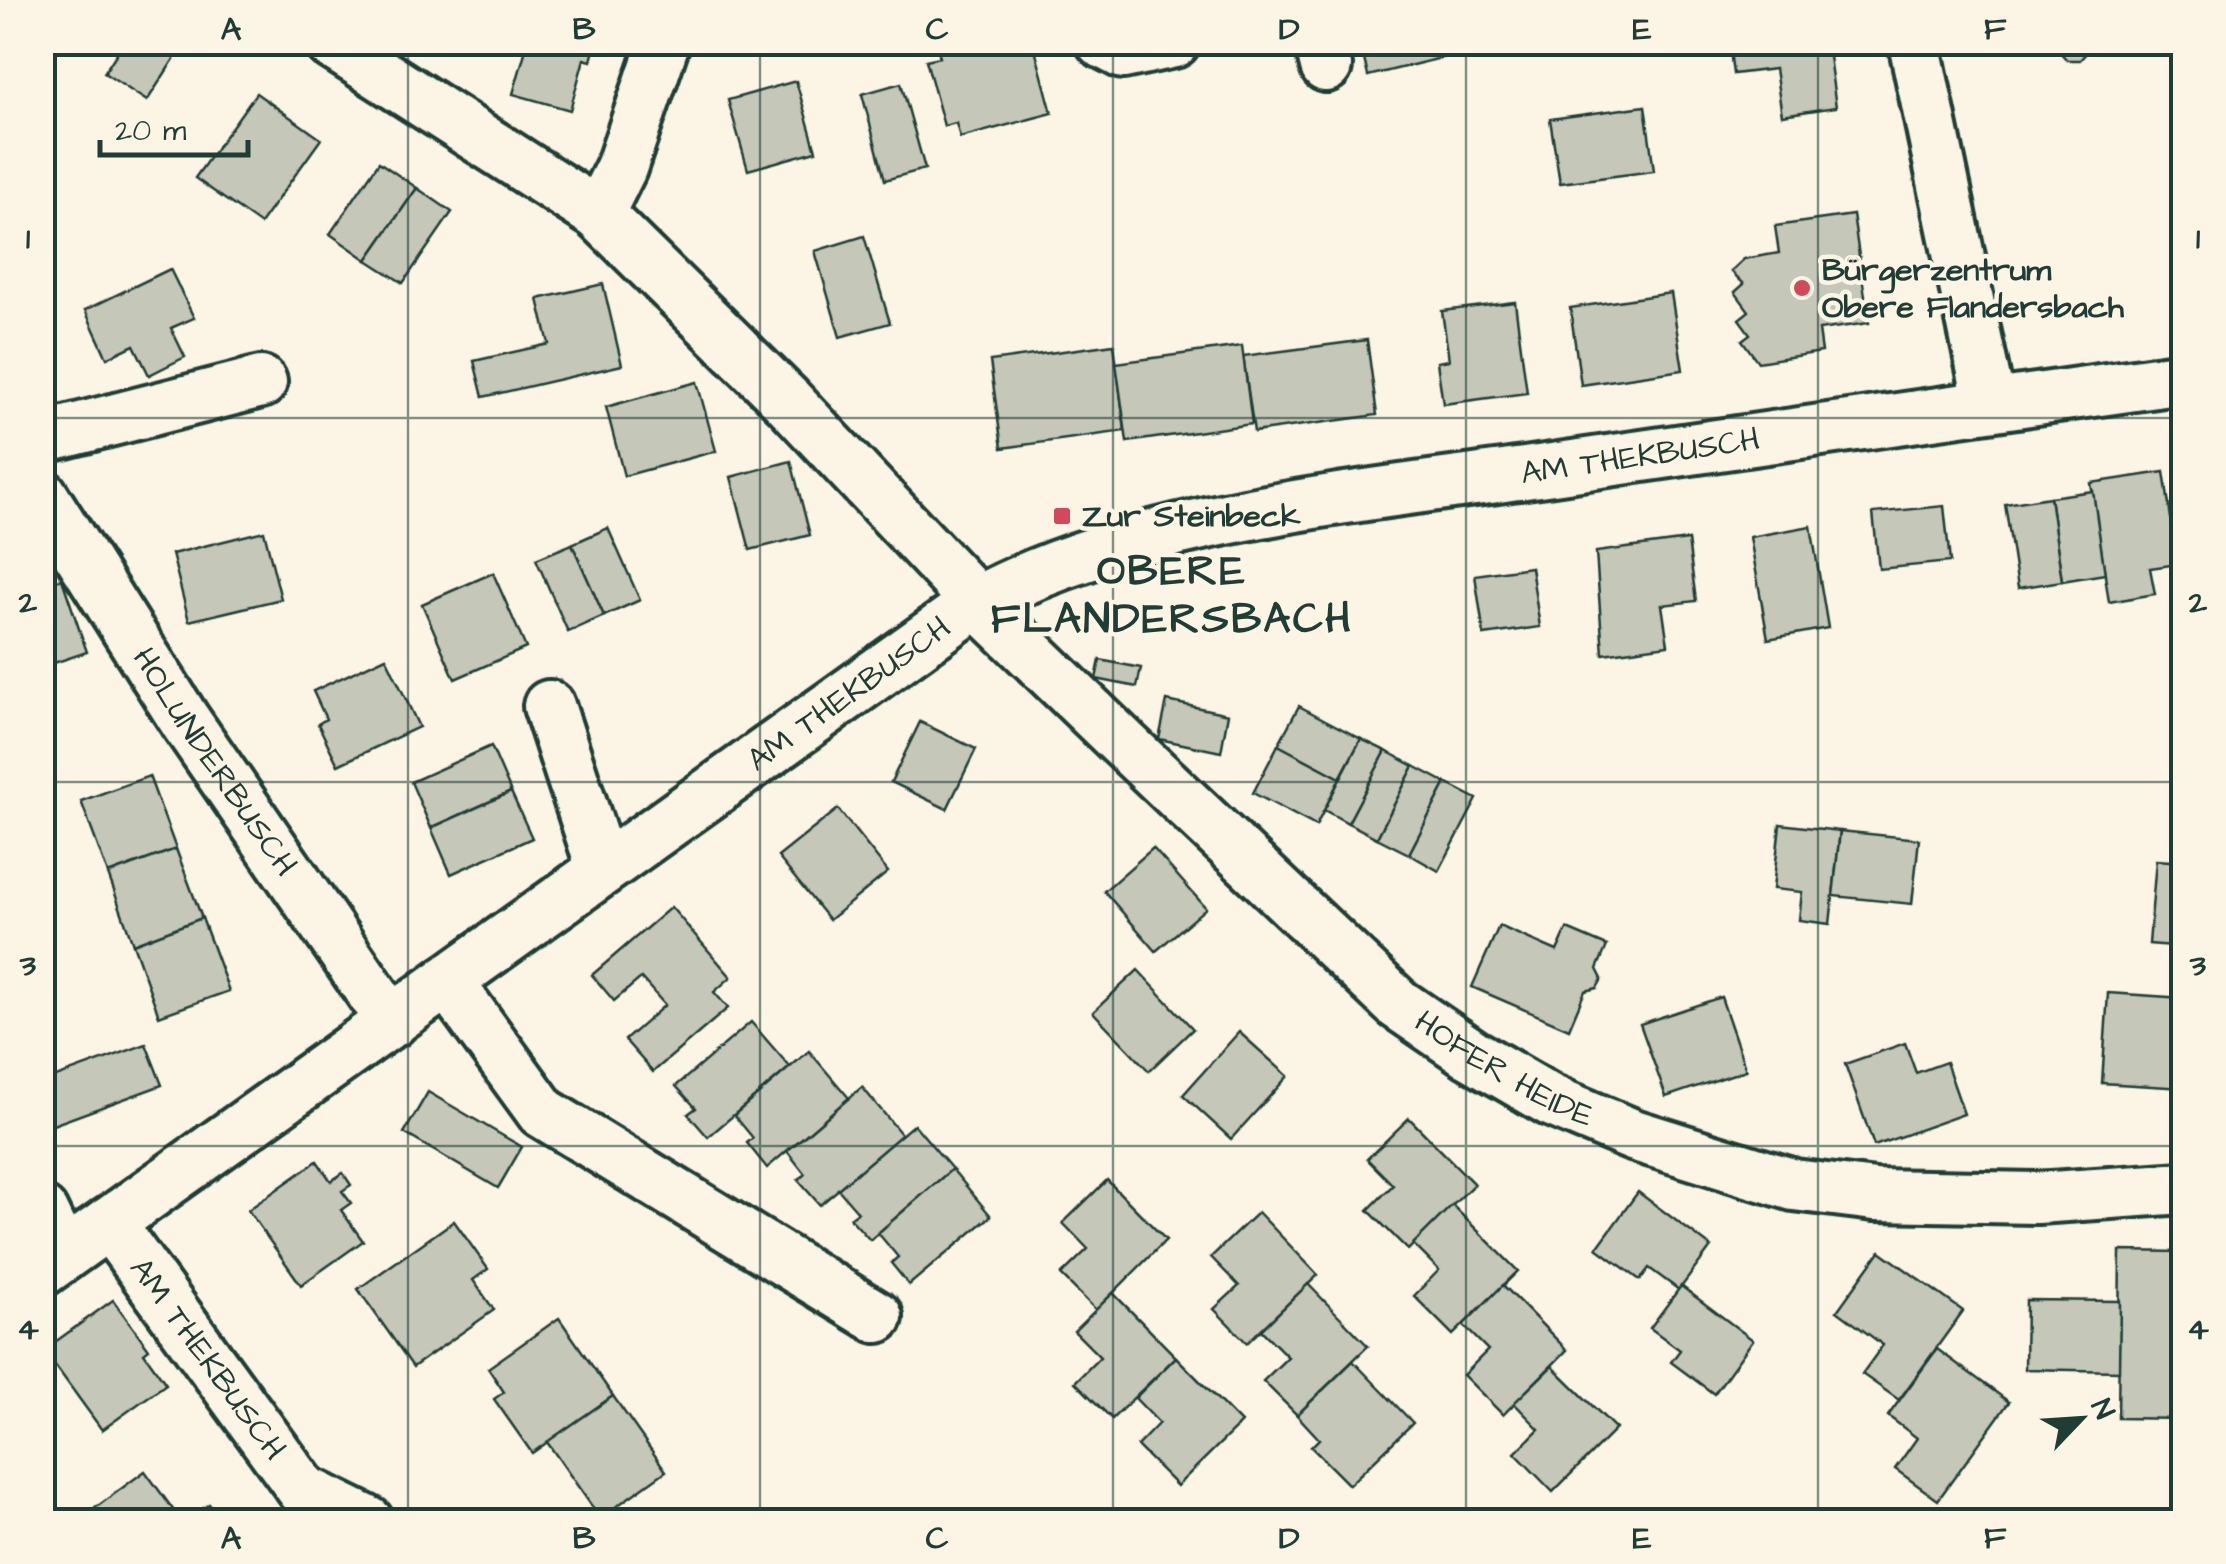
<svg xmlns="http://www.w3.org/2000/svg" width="2226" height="1564" font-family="'Architects Daughter',sans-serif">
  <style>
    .building { fill: #c5c7b9; stroke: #1f3d34; stroke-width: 2.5 }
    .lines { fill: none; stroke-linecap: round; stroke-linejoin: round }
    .minor-casing { stroke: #1f3d34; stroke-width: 58 }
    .minor { stroke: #fcf5e5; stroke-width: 50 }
    .grid { fill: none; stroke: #1f3d34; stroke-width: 2.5; stroke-opacity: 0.55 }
    .poi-dot { fill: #d1495b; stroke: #fcf5e5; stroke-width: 4 }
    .labels { text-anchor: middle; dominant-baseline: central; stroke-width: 9; stroke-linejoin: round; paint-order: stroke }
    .poi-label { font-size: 32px; font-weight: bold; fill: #1f3d34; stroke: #fcf5e5; text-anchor: start }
    .street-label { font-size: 32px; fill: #1f3d34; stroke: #fcf5e5 }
    .district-label { font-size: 42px; font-weight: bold; letter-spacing: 2.5px; fill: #1f3d34; stroke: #fcf5e5 }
    .neatline { fill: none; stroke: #1f3d34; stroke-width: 4 }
    .grid-label { font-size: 32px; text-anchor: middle; font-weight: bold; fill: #1f3d34 }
  </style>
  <rect width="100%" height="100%" fill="#fcf5e5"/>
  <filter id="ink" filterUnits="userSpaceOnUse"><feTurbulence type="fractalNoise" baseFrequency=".01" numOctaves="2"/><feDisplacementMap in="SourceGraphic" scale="20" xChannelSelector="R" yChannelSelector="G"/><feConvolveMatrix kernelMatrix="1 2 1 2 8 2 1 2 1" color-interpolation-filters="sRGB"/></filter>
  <g filter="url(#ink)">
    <g class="building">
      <path d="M124 42H185L147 101 104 73Z"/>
      <path d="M528 42H596L591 61 584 59 570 110 513 94Z"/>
      <path d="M936 42H1033L1052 113 960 138 956 123 944 126 926 60 940 57Z"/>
      <path d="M1360 42H1441L1445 57 1368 76Z"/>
      <path d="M1729 42H1827L1836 107 1782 115 1775 69 1733 74Z"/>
      <path d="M2051 42H2094V44L2080 60H2067Z"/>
      <path d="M796 81 816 151 748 170 728 100Z"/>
      <path d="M901 83 925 169 885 180 862 94Z"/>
      <path d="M256 93 321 139 260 224 195 178Z"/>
      <path d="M1645 106 1654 171 1560 183 1550 119Z"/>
      <path d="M379 162 417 188 367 260 330 234Z"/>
      <path d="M417 188 452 212 403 283 367 260Z"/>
      <path d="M1853 215 1869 323 1819 330 1822 352 1758 362 1742 340 1750 334 1739 319 1749 311 1735 292 1744 284 1731 271 1744 259 1779 253 1775 226Z"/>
      <path d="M2184 227V279L2172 229Z"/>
      <path d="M864 236 890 323 840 337 815 251Z"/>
      <path d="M170 269 194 318 171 328 185 357 149 375 134 345 107 358 85 310Z"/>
      <path d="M603 284 622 365 483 397 474 361 549 344 538 299Z"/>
      <path d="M1671 293 1683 370 1581 385 1570 308Z"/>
      <path d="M1515 302 1527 393 1443 404 1437 362 1449 360 1442 311Z"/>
      <path d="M1367 340 1377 415 1254 432 1243 356Z"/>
      <path d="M1114 344 1125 431 1002 448 990 361Z"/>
      <path d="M1242 346 1252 424 1127 442 1116 363Z"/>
      <path d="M697 382 716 451 624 476 606 407Z"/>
      <path d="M791 461 810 535 750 550 731 477Z"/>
      <path d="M2164 472 2178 564 2150 568 2155 594 2109 602 2091 483Z"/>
      <path d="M2093 491 2105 574 2062 581 2050 497Z"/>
      <path d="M2050 497 2062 581 2018 588 2005 504Z"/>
      <path d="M1944 506 1950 562 1879 569 1873 513Z"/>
      <path d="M1811 526 1828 628 1768 639 1750 537Z"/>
      <path d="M608 528 640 600 604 616 572 544Z"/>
      <path d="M264 531 281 599 189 621 172 554Z"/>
      <path d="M1688 540 1696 601 1662 605 1668 645 1603 654 1596 552Z"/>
      <path d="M572 544 604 616 568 632 536 559Z"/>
      <path d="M42 552 53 582 62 579 87 652 42 667Z"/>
      <path d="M1531 567 1540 627 1484 635 1475 575Z"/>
      <path d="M493 573 526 648 455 679 422 604Z"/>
      <path d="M386 657 419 727 338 765 318 724 326 719 313 691Z"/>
      <path d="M1100 660 1141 668 1137 687 1096 679Z"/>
      <path d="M1167 701 1228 714 1221 752 1159 739Z"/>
      <path d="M1299 706 1361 739 1340 778 1278 745Z"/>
      <path d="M920 722 976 749 947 809 891 782Z"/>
      <path d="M1361 739 1386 751 1348 823 1324 810Z"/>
      <path d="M1278 745 1340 778 1316 826 1253 793Z"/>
      <path d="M491 746 511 792 431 828 411 782Z"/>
      <path d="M1386 751 1414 766 1377 838 1348 823Z"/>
      <path d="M1414 766 1446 783 1409 854 1377 838Z"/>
      <path d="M149 776 176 849 108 874 81 801Z"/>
      <path d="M1446 783 1477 799 1439 871 1409 854Z"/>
      <path d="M511 792 532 838 451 874 431 828Z"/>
      <path d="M838 809 888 872 829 920 778 857Z"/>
      <path d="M1780 824 1840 831 1830 924 1799 920 1802 892 1773 889Z"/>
      <path d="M1840 831 1919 839 1912 904 1833 896Z"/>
      <path d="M1153 848 1206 908 1156 951 1104 891Z"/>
      <path d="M176 849 202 918 133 944 108 874Z"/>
      <path d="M2156 860 2184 862V947L2149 944Z"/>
      <path d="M671 907 731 977 714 992 728 1008 653 1072 625 1040 665 1005 641 978 614 1001 592 975Z"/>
      <path d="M202 918 229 991 159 1016 133 944Z"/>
      <path d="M1499 926 1557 951 1567 929 1607 946 1597 969 1602 979 1597 988 1585 991 1569 1029 1472 987Z"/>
      <path d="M1138 970 1193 1029 1149 1071 1093 1012Z"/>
      <path d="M2108 993 2184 998V1088L2102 1083Z"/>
      <path d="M1721 997 1746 1070 1666 1097 1640 1024Z"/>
      <path d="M751 1022 790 1067 708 1137 688 1114 696 1108 676 1086Z"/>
      <path d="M1239 1032 1288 1076 1231 1139 1183 1095Z"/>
      <path d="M1905 1043 1916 1073 1946 1062 1964 1114 1874 1146 1845 1064Z"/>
      <path d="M146 1044 162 1085 42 1129V1082Z"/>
      <path d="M809 1051 849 1098 767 1168 747 1143 753 1138 734 1115Z"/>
      <path d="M862 1087 902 1135 820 1205 798 1180 805 1174 787 1151Z"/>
      <path d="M428 1092 522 1147 498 1188 404 1133Z"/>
      <path d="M1409 1118 1474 1184 1408 1250 1368 1210 1393 1185 1367 1159Z"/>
      <path d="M914 1124 952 1169 870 1240 850 1218 858 1212 838 1189Z"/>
      <path d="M317 1161 331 1181 343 1173 351 1185 342 1191 351 1203 341 1210 363 1241 301 1285 248 1210Z"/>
      <path d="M952 1169 991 1216 909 1285 891 1263 898 1257 878 1233Z"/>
      <path d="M1107 1180 1166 1240 1096 1310 1061 1275 1088 1249 1063 1223Z"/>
      <path d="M1638 1192 1711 1247 1679 1290 1649 1268 1640 1280 1597 1248Z"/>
      <path d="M1452 1205 1518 1271 1453 1335 1414 1296 1439 1270 1413 1244Z"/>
      <path d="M1258 1212 1318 1275 1247 1343 1214 1309 1239 1286 1211 1257Z"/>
      <path d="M454 1221 488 1269 473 1280 494 1310 413 1367 358 1289Z"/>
      <path d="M1880 1251 1963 1311 1899 1400 1862 1374 1883 1345 1837 1311Z"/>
      <path d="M2120 1251 2184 1252V1419L2118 1418Z"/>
      <path d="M1308 1284 1368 1346 1297 1415 1263 1381 1288 1357 1261 1330Z"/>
      <path d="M1503 1285 1567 1350 1503 1415 1463 1375 1488 1350 1463 1325Z"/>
      <path d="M1681 1286 1753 1340 1714 1394 1671 1362 1680 1350 1650 1328Z"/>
      <path d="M1113 1293 1176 1357 1112 1419 1075 1382 1100 1357 1074 1331Z"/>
      <path d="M113 1300 149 1349 144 1353 166 1384 102 1430 44 1350Z"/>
      <path d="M2026 1300 2120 1301 2119 1371 2025 1369Z"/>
      <path d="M559 1318 613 1396 532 1453 494 1399 504 1392 488 1368Z"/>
      <path d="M1937 1349 2009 1402 1938 1500 1895 1469 1917 1438 1888 1416Z"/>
      <path d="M1176 1357 1241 1423 1177 1486 1137 1446 1159 1423 1135 1398Z"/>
      <path d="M1353 1361 1413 1423 1349 1485 1311 1447 1319 1439 1297 1415Z"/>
      <path d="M1552 1366 1616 1429 1553 1492 1515 1453 1539 1429 1514 1403Z"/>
      <path d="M613 1396 666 1471 600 1518 547 1442Z"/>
      <path d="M145 1471 182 1522H76L106 1500Z"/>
      <path d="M209 1504 222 1522H185Z"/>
    </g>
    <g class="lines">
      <g class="minor-casing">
        <g id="minor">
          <path id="s1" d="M330 42 598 214 787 400 977 602 1125 745 1398 1004 1471 1054 1550 1100 1633 1135 1794 1185 1875 1195 2037 1198 2184 1188"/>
          <path d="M1102 42 1123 53 1174 42"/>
          <path d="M1320 42 1326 66"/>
          <path d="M1914 42 1990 405"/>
          <path d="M598 214 621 168 664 42"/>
          <path d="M42 438 261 382"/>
          <path id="s2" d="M42 495 185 721 392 1022"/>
          <path d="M549 706 602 868"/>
          <path d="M447 981 542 1112 877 1317"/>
          <path d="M42 1212 63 1256"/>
          <path id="s3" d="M109 1223 303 1490 368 1522"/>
          <path id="s4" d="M42 1271 977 602C1132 518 1351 498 1525 473 1745 441 1964 409 2184 378"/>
        </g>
      </g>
      <use href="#minor" class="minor"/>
    </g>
  </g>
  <path class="grid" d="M408 42V1522M760 42V1522M1113 42V1522M1466 42V1522M1818 42V1522M42 418H2184M42 782H2184M42 1146H2184"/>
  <g class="poi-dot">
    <circle cx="1802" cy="288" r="10"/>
    <rect x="1052" y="506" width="20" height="20" rx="5"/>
  </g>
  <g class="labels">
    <g class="poi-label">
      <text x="1822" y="270">Bürgerzentrum<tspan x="1822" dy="37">Obere Flandersbach</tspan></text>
      <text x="1082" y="516">Zur Steinbeck</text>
    </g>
    <g class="street-label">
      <text stroke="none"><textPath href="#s4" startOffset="1832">AM THEKBUSCH</textPath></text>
      <text stroke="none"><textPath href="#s4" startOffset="992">AM THEKBUSCH</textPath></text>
      <text stroke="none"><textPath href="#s2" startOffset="318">HOLUNDERBUSCH</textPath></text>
      <text stroke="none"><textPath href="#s1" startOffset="1568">HOFER HEIDE</textPath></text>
      <text stroke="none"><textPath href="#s3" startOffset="168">AM THEKBUSCH</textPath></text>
    </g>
    <g class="district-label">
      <text x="1172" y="572">OBERE<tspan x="1172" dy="48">FLANDERSBACH</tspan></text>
    </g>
  </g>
  <rect width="2226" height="1564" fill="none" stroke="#fcf5e5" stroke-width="110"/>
  <g transform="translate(2081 1419) rotate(65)" stroke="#fcf5e5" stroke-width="8" paint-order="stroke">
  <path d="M0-8L18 38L0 25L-18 38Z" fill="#1f3d34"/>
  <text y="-15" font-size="28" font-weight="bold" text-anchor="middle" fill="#1f3d34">N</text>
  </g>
  <path d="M100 140v15h148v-15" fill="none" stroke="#1f3d34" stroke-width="5"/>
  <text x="115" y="140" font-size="30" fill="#1f3d34" stroke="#fcf5e5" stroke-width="8" paint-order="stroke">20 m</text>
  <rect x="55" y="55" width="2116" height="1454" class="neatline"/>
  <g class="grid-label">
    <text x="231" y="39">A</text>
    <text x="584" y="39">B</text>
    <text x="937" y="39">C</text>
    <text x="1289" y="39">D</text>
    <text x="1642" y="39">E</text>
    <text x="1995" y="39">F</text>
    <text x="28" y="248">1</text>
    <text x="2198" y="248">1</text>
    <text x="28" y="612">2</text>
    <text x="2198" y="612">2</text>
    <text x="28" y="975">3</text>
    <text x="2198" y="975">3</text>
    <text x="28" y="1339">4</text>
    <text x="2198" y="1339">4</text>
    <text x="231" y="1548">A</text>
    <text x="584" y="1548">B</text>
    <text x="937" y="1548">C</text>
    <text x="1289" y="1548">D</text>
    <text x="1642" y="1548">E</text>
    <text x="1995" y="1548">F</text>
  </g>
</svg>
